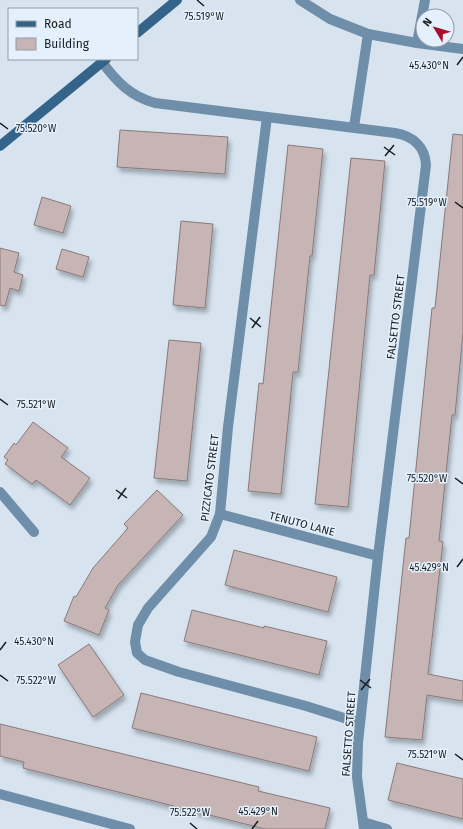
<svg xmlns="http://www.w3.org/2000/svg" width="463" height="829" font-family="'Fira Sans',sans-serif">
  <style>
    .building { fill: #c7b4b4; stroke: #8b7979; filter: url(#shadow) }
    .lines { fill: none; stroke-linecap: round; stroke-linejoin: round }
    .service { stroke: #6f8ea9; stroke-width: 10 }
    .minor { stroke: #6f8ea9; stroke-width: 10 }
    .secondary { stroke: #35648b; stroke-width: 10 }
    .ticks { fill: none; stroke: #171c20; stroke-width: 1.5 }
    .labels { text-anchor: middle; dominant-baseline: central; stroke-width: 3; stroke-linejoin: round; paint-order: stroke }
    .street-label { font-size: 11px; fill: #171c20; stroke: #e4f1fd }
    .ticks-label { font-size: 10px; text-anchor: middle; fill: #171c20; stroke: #e4f1fd; stroke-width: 3; stroke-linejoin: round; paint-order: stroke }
  </style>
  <defs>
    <filter id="shadow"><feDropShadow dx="2.5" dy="4.5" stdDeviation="2" flood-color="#0004"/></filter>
  </defs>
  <rect width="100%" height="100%" fill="#d7e4f0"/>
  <g class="building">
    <path d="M120 130 228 137 225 174 117 167Z"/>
    <path d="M453 134 463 135V333L455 415H452L439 541 443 542 428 674 463 681V701L427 695 422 740 385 737 406 538H409L432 308H435Z"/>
    <path d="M288 145 323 149 312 256H310L298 372H293L281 494 248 491 259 383 263 384Z"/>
    <path d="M351 158 385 161 374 275H370L348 507 315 504Z"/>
    <path d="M42 197 71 206 63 233 34 225Z"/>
    <path d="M181 221 213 224 205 308 173 305Z"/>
    <path d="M0 248 19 253 14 272 23 275 19 291 10 288 5 306 0 305Z"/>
    <path d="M62 249 89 257 83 277 56 269Z"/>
    <path d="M169 340 201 343 187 481 154 478Z"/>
    <path d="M33 422 68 448 61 457 90 478 70 505 36 480 32 484 5 464 8 460 4 457 14 443 16 445Z"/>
    <path d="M157 490 183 515 118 585 105 608 109 610 99 635 64 621 74 596 76 597 93 568 128 528 124 524Z"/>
    <path d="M234 550 337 577 328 612 225 585Z"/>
    <path d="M192 610 264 628V626L327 641 319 675 184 641Z"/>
    <path d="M89 644 124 695 93 717 58 665Z"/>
    <path d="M141 693 317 737 309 771 132 728Z"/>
    <path d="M0 724 259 787 258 791 330 808 325 829H265L23 768 24 762 0 756Z"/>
    <path d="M397 763 463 779V819L388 800Z"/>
  </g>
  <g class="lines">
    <g class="service">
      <path d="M300 0 330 19 368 34 354 127"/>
      <path d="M368 34 417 43 425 0"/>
      <path d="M417 43 463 49"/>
      <path d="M0 492 34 532"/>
    </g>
    <g class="minor">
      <path d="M102 62C117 82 130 96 155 103L395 133C413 136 425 147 426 165L378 556 358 743 357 777 364 829"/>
      <path d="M267 117 228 427 220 514 211 537 148 608 138 625 135 642 137 653 145 660 179 672 306 706 360 723"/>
      <path d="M220 514 378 556"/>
      <path d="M0 794 130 829"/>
      <path d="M363 822 387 829"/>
    </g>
    <g class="secondary">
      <path d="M137 33 177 0"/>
      <path d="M0 146 106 59"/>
    </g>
  </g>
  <path class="ticks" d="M197 0 204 6M457 65 463 57M0 123 8 129M384 147 395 155M385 156 394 145M455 202 463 208M250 318 261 327M252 328 260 317M0 399 8 405M455 478 463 484M116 490 127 498M118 499 126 488M457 567 463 559M0 650 6 642M0 675 8 681M360 680 371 688M361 690 370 679M455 754 463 760M190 823 197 829M252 829 258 821"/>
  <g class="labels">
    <g class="street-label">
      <text transform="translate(396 317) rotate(-83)">FALSETTO STREET</text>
      <text transform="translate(210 478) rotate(-83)">PIZZICATO STREET</text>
      <text transform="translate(302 524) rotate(15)">TENUTO LANE</text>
      <text transform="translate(349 734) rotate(-86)">FALSETTO STREET</text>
    </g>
  </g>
  <g class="ticks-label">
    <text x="204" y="20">75.519°W</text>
    <text x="429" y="69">45.430°N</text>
    <text x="36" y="132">75.520°W</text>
    <text x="427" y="206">75.519°W</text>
    <text x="36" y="408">75.521°W</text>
    <text x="427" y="482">75.520°W</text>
    <text x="429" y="571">45.429°N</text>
    <text x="34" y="645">45.430°N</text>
    <text x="36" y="684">75.522°W</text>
    <text x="427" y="758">75.521°W</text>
    <text x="258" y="815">45.429°N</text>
    <text x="190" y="816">75.522°W</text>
  </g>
  <rect x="8" y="8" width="130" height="52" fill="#e4f1fd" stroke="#929ca5"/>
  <rect x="16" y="21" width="20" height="6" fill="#35648b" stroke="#929ca5"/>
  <text x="44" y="28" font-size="12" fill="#171c20">Road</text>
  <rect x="16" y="38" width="20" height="12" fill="#c7b4b4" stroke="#929ca5"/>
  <text x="44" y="48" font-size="12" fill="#171c20">Building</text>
  <g transform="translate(435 28) rotate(308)"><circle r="19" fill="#e4f1fd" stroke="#929ca5"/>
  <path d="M0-3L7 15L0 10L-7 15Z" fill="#a80f2e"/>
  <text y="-6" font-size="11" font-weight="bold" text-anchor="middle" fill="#171c20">N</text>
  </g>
</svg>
